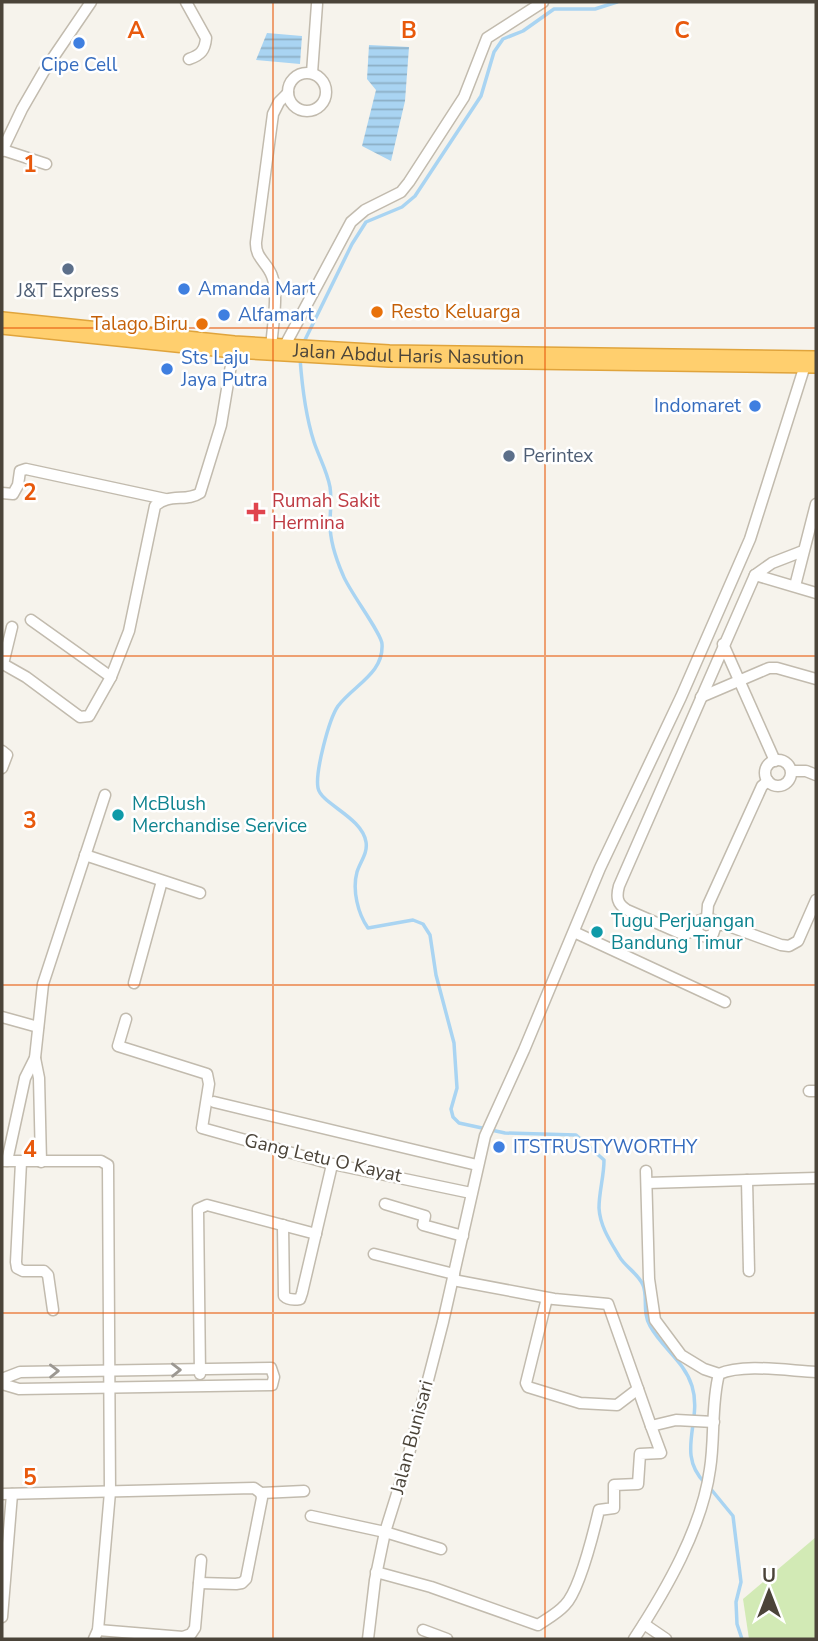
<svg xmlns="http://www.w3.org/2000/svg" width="818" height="1641" font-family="'Nunito Sans',sans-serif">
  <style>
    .park { fill: #d2eab5 }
    .water { fill: url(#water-rules) }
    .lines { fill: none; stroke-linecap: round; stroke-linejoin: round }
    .stream { stroke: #a9d4f2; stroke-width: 3.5 }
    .street-casing { stroke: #c2bbae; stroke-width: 13 }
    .highway-casing { stroke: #e0a43c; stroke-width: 24 }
    .street { stroke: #fff; stroke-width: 10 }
    .highway { stroke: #ffcf6e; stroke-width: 21 }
    .oneway { stroke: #9c9892 }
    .grid { fill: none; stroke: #e8590c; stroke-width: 2; stroke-opacity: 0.55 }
    .shop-dot { fill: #3f7fe0; stroke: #fff; stroke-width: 2.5 }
    .service-dot { fill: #5c6f8a; stroke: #fff; stroke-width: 2.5 }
    .food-dot { fill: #e8710a; stroke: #fff; stroke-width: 2.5 }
    .health-dot { fill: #e0444e; stroke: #fff; stroke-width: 2.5 }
    .culture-dot { fill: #0f9aa8; stroke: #fff; stroke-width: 2.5 }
    .labels { text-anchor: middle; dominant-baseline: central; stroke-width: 5; stroke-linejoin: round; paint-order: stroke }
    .shop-label { font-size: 19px; fill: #366cbe; stroke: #fff; text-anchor: start }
    .service-label { font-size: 19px; fill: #4e5e75; stroke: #fff }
    .food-label { font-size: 19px; fill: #c56008; stroke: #fff; text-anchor: start }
    .street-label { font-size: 19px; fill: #4b4439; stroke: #fff }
    .health-label { font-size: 19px; fill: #be3a42; stroke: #fff; text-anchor: start }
    .culture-label { font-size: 19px; fill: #0d838f; stroke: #fff; text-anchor: start }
    .grid-label { font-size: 23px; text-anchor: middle; font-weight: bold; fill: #e8590c; stroke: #fff; stroke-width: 5; stroke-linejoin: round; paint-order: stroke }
  </style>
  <defs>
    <pattern id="water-rules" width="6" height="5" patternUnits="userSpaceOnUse" patternTransform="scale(1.75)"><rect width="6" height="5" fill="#a9d4f2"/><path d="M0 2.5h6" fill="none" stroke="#8caec5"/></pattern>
  </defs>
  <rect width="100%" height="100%" fill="#f6f3ec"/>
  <path class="park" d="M816 1537V1639H749L743 1599Z"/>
  <g class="water">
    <path d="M267 33 302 36 300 64 256 60Z"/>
    <path d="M369 45 409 47 405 101 391 161 362 146 376 90 367 79Z"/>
  </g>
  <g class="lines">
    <g class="stream">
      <path d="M303 344 352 244 366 222 402 207 415 196 481 96 494 52 503 39 523 31 554 9H595L617 2"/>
      <path d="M300 358C302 386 305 414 314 442 319 457 327 471 330 487 332 499 330 511 330 524 330 541 336 559 343 575 349 591 382 634 382 644 384 673 354 685 338 706 329 719 315 772 318 788 321 804 362 817 366 842 368 853 360 862 357 872 352 890 358 914 368 928L413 920 423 924 430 935 436 975 454 1043 457 1088 451 1109 453 1117 459 1123 505 1133 576 1135 604 1160C604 1177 599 1191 599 1208 600 1226 610 1241 619 1256 625 1267 638 1273 643 1285 648 1296 642 1312 650 1326 662 1348 684 1361 692 1386 703 1421 675 1453 705 1483"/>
      <path d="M710 1488 733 1516 741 1582 736 1602 737 1624 742 1639"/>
    </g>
    <g class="street-casing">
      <g id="street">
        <path d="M186 2 206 38C205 50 201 55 189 59"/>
        <path d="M312 73 317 4"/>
        <circle cx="307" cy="92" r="19"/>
        <path d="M3 150 46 164"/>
        <path d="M2 151 22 109 44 71 91 2"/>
        <path d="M271 349C272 329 279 294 272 276 267 262 255 258 256 242L273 114 279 102 288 93"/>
        <path d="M283 349 351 222 365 210 401 192 409 182 464 97 487 38 543 2"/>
        <path d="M2 493 13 494 18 485 20 471 26 469 165 499"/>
        <path d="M755 575 816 593"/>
        <path d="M795 586 816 504"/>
        <path d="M31 620 111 677"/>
        <path d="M723 644 775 761"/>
        <path d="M3 664 26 677 80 717 89 716 111 677 129 631 155 506C168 493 187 502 200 493L221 425 234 347"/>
        <path d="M3 664 12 627"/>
        <path d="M701 697 769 668H777L816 679"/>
        <path d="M2 751 7 755 2 768"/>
        <circle cx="778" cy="773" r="13"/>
        <path d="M791 771H806L816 775"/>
        <path d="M85 855 200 893"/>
        <path d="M707 918 708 905 762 786 768 781"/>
        <path d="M697 931 682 934 627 910C617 904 616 897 619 886L755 575 772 563 803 551"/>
        <path d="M697 931 698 921 707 918 713 920 716 925H726L781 945 789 946 798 941 816 900"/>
        <path d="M697 931C701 937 707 938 713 934L716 925"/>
        <path d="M574 932 725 1002"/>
        <path d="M134 983 162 881"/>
        <path d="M2 1017 38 1027"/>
        <path d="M126 1019 118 1046 207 1074 209 1084 202 1128 328 1163 471 1193"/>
        <path d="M35 1058 39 1078 41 1162"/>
        <path d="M809 1091H816"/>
        <path d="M214 1102 477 1165"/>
        <path d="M2 1161H101L108 1165 110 1492 98 1630 94 1639"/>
        <path d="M7 1161 25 1078 35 1058 43 984 105 795"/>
        <path d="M21 1162 16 1262 17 1268 23 1271H44L48 1275 53 1310"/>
        <path d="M646 1171 649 1279 655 1320 681 1355 704 1369 719 1374"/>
        <path d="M747 1180 749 1271"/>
        <path d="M647 1183 816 1178"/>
        <path d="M385 1204 425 1216 423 1225 463 1236"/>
        <path d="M283 1225 284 1296C288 1300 294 1300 300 1299L302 1293 331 1169"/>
        <path d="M374 1254 454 1274"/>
        <path d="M453 1280 554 1299 608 1304 638 1389 617 1405 580 1403 528 1387 526 1383 547 1298"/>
        <path d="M200 1374 198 1209 207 1205 316 1234"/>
        <path d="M2 1379 20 1372 271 1368 274 1377 272 1385 19 1389 2 1384"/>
        <path d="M638 1389 651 1426"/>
        <path d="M2 1494 254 1488 261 1493 304 1491"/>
        <path d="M311 1516 385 1532 441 1549"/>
        <path d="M376 1572 431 1587 538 1625C547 1619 558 1613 565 1605 580 1590 594 1531 599 1510L614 1508V1485L638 1484 640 1454 661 1453 651 1426 676 1420 714 1422"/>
        <path d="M199 1583 236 1584 242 1583 246 1579 262 1498 261 1493"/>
        <path d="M2 1617 12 1494"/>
        <path d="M644 1624 666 1639"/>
        <path d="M98 1630 183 1637 191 1634 195 1628 201 1560"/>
        <path d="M423 1630 447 1639"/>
        <path d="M368 1639 375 1580 385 1532 406 1465 443 1322 485 1136 524 1050 600 868 681 697 750 539 806 362"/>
        <path d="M634 1639C666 1590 702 1528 710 1469 715 1438 711 1404 719 1374 743 1363 790 1371 816 1372"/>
      </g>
    </g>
    <g class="highway-casing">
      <g id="highway">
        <path id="s1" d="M2 323 234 347 389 356 816 362"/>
      </g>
    </g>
    <use href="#street" class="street"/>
    <use href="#highway" class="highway"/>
  </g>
  <defs><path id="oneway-chevron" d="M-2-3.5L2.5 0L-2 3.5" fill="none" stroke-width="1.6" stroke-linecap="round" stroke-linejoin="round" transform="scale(1.75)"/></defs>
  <g class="oneway">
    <use href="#oneway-chevron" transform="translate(176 1370) rotate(-1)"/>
    <use href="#oneway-chevron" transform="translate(54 1371) rotate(-1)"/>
  </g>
  <path class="grid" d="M273 2V1639M545 2V1639M2 328H816M2 656H816M2 985H816M2 1313H816"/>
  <g class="shop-dot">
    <circle cx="79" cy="43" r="7"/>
    <circle cx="184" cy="289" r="7"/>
    <circle cx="224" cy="315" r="7"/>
    <circle cx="167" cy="369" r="7"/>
    <circle cx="755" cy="406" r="7"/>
    <circle cx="499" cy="1147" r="7"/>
  </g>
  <g class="service-dot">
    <circle cx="68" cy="269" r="7"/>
    <circle cx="509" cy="456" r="7"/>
  </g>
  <g class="food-dot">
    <circle cx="377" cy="312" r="7"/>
    <circle cx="202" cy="324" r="7"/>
  </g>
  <path class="health-dot" d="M252.5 501.5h7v7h7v7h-7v7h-7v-7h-7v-7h7z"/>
  <g class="culture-dot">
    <circle cx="118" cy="815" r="7"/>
    <circle cx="597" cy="932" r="7"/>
  </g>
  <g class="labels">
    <g class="shop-label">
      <text x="79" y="65" text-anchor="middle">Cipe Cell</text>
      <text x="198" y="289">Amanda Mart</text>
      <text x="238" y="315">Alfamart</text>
      <text x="181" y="358">Sts Laju<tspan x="181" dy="22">Jaya Putra</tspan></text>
      <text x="741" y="406" text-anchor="end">Indomaret</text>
      <text x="513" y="1147">ITSTRUSTYWORTHY</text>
    </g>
    <g class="service-label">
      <text x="68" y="291">J&amp;T Express</text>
      <text x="523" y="456" text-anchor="start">Perintex</text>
    </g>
    <g class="food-label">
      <text x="391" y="312">Resto Keluarga</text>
      <text x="188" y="324" text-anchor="end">Talago Biru</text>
    </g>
    <g class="street-label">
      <text stroke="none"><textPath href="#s1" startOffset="408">Jalan Abdul Haris Nasution</textPath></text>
      <text transform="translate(323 1158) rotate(13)">Gang Letu O Kayat</text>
      <text transform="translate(412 1437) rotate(-75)">Jalan Bunisari</text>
    </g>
    <g class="health-label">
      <text x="272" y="501">Rumah Sakit<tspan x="272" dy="22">Hermina</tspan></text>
    </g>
    <g class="culture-label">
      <text x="132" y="804">McBlush<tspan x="132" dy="22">Merchandise Service</tspan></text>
      <text x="611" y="921">Tugu Perjuangan<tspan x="611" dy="22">Bandung Timur</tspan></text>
    </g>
  </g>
  <g class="grid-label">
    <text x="136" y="38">A</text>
    <text x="409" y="38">B</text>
    <text x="682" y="38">C</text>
    <text x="30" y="172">1</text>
    <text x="30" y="500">2</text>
    <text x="30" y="828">3</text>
    <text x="30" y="1157">4</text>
    <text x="30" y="1485">5</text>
  </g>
  <rect width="818" height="1641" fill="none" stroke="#4b4439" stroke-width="7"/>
  <g transform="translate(769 1592)" stroke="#ffffff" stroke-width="5" paint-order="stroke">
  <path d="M0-5L12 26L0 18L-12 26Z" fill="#4b4439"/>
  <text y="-10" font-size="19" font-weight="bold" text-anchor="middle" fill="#4b4439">U</text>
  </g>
</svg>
